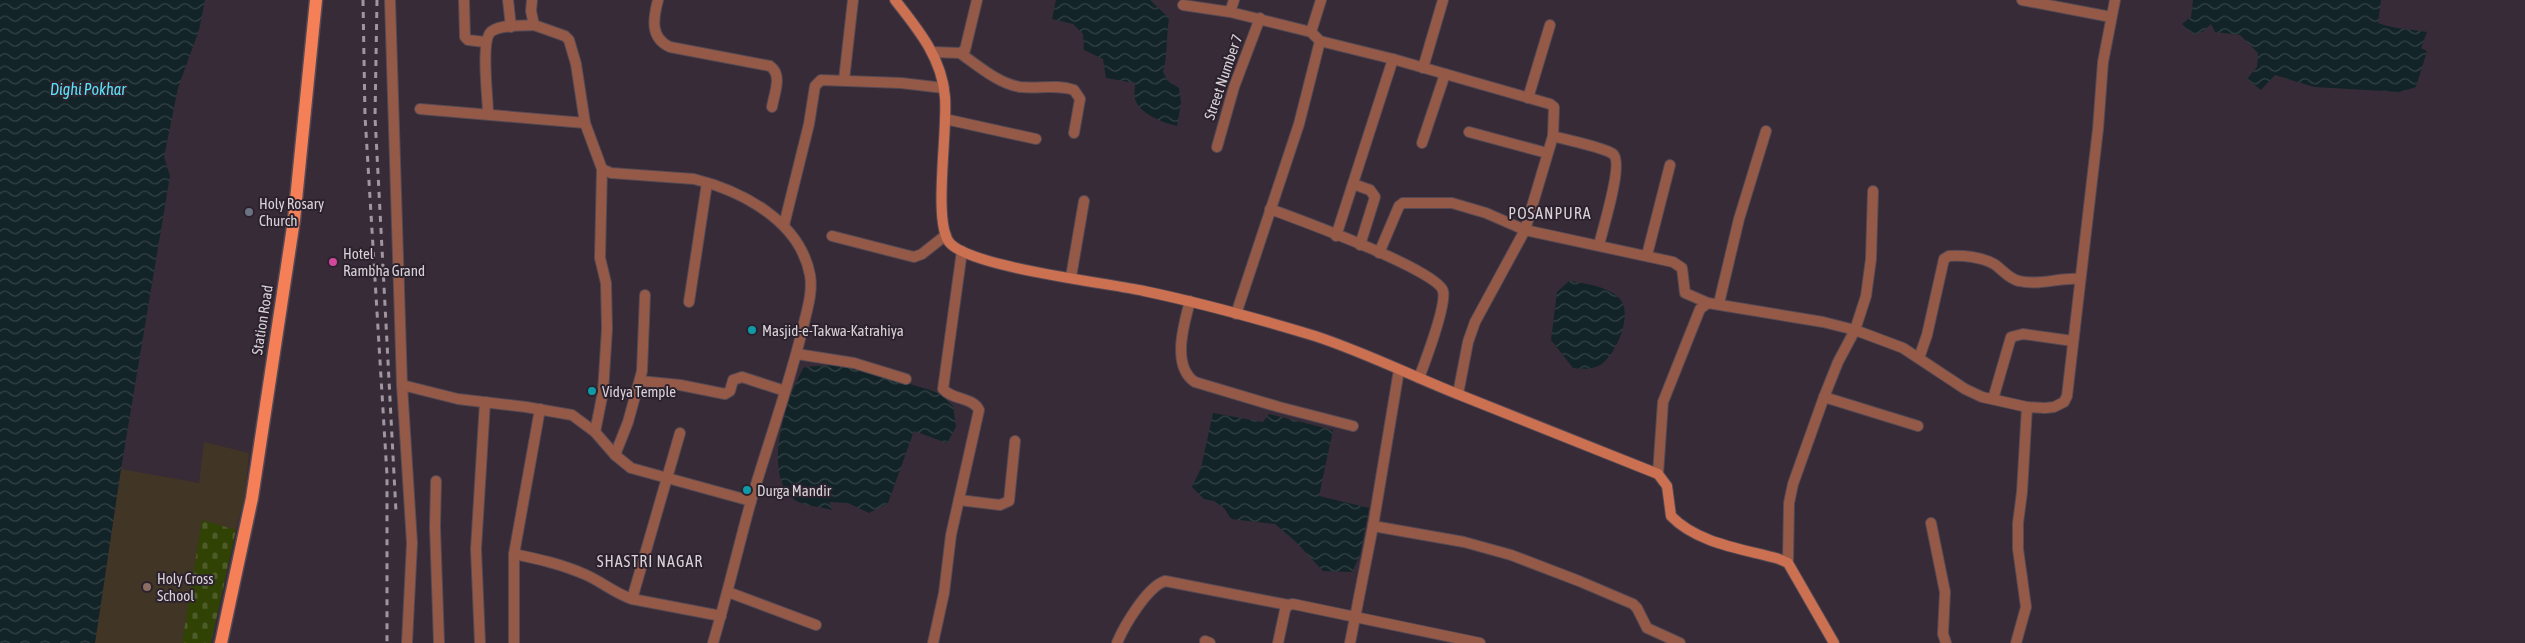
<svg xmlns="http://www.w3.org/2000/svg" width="2525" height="643" font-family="'Asap Condensed',sans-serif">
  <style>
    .education { fill: #413526 }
    .cemetery { fill: url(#cemetery-stones) }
    .water { fill: url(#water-waves) }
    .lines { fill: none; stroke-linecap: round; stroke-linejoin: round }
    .street-casing { stroke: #544954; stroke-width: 12 }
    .secondary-casing { stroke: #544954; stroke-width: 12 }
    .primary-casing { stroke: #544954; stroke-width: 15 }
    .street { stroke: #945a47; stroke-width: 10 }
    .secondary { stroke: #cb7051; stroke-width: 10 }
    .primary { stroke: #f58057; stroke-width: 12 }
    .rail { stroke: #9f979f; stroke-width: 3; stroke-dasharray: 6 6; stroke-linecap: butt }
    .worship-dot { fill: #6b7280; stroke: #2c222d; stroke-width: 2 }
    .hotel-dot { fill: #d1479c; stroke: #2c222d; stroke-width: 2 }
    .culture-dot { fill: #0f9aa8; stroke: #2c222d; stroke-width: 2 }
    .education-dot { fill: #8d6e63; stroke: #2c222d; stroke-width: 2 }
    .labels { text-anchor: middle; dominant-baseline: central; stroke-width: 4; stroke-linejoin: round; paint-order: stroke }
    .street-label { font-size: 15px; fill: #d8d1d8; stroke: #2c222d }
    .poi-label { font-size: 15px; fill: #d8d1d8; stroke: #2c222d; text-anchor: start }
    .water-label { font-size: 16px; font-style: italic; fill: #59e3f9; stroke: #2c222d }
    .neighbourhood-label { font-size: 16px; letter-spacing: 1px; fill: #d8d1d8; stroke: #2c222d }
  </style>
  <defs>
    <pattern id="cemetery-stones" width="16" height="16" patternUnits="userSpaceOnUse" patternTransform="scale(1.25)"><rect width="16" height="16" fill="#314205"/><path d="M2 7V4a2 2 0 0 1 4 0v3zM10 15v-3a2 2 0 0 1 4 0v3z" fill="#4e5c29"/></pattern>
    <pattern id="water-waves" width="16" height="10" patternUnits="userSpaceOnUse" patternTransform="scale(1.25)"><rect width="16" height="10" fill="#122427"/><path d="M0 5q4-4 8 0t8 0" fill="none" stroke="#344346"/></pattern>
  </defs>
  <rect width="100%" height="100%" fill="#372b37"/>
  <path class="education" d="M204 442 249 453 245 496 236 530 202 521 182 643H95L121 469 199 483Z"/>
  <path class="cemetery" d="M202 520 236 530 211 643H182Z"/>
  <g class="water">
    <path d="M0 0H205L199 30 178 88 164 157 170 176 121 469 95 643H0Z"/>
    <path d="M1056 0H1150L1169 18C1166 37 1168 54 1163 72L1168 81 1179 88 1181 103 1177 126C1164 123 1139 114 1135 99 1134 94 1135 88 1135 83L1106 78 1103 59 1084 50 1083 34 1073 24 1052 19Z"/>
    <path d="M2193 0H2381L2378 23C2394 29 2411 29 2427 32L2421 48 2427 51 2416 87 2400 92 2314 87 2275 75 2261 90 2247 79 2257 67 2258 53 2240 35 2215 32 2211 24 2202 32 2193 34 2182 24 2191 17Z"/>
    <path d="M1569 281C1584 283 1610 287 1620 299 1633 315 1617 351 1603 363 1595 370 1583 369 1573 368L1551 340 1557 292Z"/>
    <path d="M833 365 851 367 927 389 940 394 953 406 956 427 947 443 914 431 888 503 869 513 848 503 829 502 832 510C822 507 804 506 795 500 760 476 787 396 804 367Z"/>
    <path d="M1213 413 1263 422 1269 414 1333 430 1319 496 1369 508 1360 555 1352 572 1323 571 1295 541 1275 524 1231 519 1224 508 1214 501 1204 499 1192 487 1201 468Z"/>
  </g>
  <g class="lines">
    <g class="street-casing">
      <g id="street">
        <path d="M390 0 402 385 412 543 407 643"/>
        <path d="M464 0 465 37 468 40 485 42"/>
        <path d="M508 0 511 27"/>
        <path d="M532 0 531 11 534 25 565 36 569 40 576 64 585 123 602 169 611 173 694 179C742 191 800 221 810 275 813 292 807 310 803 327 789 386 768 443 751 501 738 548 727 596 713 643"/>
        <path d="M658 0C653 19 650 38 670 47L770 66C783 75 774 94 772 107"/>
        <path d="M1234 0 1230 12 1311 32 1320 41 1393 59 1550 104 1554 107 1553 136 1525 230 1475 322 1468 342 1458 394"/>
        <path d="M2022 0 2111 17"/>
        <path d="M1183 5 1230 12"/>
        <path d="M1311 32 1321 0"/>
        <path d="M933 52 960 53 965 50 977 0"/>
        <path d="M960 53C977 65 999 84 1020 87 1039 89 1056 84 1074 90L1080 99 1074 133"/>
        <path d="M1423 68 1443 0"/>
        <path d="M844 80 853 0"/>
        <path d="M1528 98 1550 25"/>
        <path d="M420 109 585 123"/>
        <path d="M488 113C488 98 480 38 492 31 503 24 522 26 534 25"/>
        <path d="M945 119 1036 139"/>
        <path d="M1469 132 1547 153"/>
        <path d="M1553 136C1566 140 1604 147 1613 154 1624 163 1602 231 1599 245"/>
        <path d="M1422 143 1445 74"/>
        <path d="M1217 147 1234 87 1260 18"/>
        <path d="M1353 184 1370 190 1375 197 1360 245"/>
        <path d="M1270 209C1297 219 1438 270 1443 291 1447 305 1425 362 1419 378"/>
        <path d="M784 225 809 124 815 86 821 80 901 83 944 88"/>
        <path d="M832 236 914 257 922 254 946 235"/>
        <path d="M1336 236 1393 59"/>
        <path d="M1379 253 1399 206 1403 203H1452L1486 213 1525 230 1673 262 1682 268 1685 293 1708 303"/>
        <path d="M1647 255 1670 165"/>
        <path d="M1071 277 1084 201"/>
        <path d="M1190 301C1184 324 1171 366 1195 382L1279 407 1353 426"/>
        <path d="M689 302 707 183"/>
        <path d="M1719 303 1739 219 1766 131"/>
        <path d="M1236 314 1299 124 1320 41"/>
        <path d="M797 354 854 363 906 379"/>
        <path d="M1919 358 1927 335 1944 259 1949 256C1962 255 1982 257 1994 264 2003 270 2009 279 2019 281 2040 286 2060 277 2080 279"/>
        <path d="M640 381 680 385 725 394 730 391 733 380 742 377 785 391"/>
        <path d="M402 385 458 399 526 407 572 415 595 432 615 455 631 468 751 501"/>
        <path d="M1824 397 1918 426"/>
        <path d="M1993 399 2011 337 2023 334 2073 341"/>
        <path d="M595 432 603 392 607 329 606 283 600 258 602 169"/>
        <path d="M615 455 628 422 642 371 645 295"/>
        <path d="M1658 474 1663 402 1700 309 1708 303 1823 322 1855 330 1903 348 1965 389 1982 397 2027 407 2045 408 2054 407 2064 402 2067 396 2098 129 2103 62 2115 0"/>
        <path d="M436 481 435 527 439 643"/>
        <path d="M959 500 1000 505 1009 501 1015 441"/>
        <path d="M1931 523 1945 592 1943 634 1946 643"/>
        <path d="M1373 526 1464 542 1511 555 1579 581 1633 604 1637 608 1647 628 1680 643"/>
        <path d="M514 554C538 559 561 564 584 574 601 581 614 593 632 599L721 616"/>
        <path d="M1788 563 1789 503 1793 484 1824 397 1838 362 1855 330 1866 296 1871 259 1873 191"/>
        <path d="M728 592 816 625"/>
        <path d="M632 599 680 433"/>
        <path d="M1205 641 1210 643"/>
        <path d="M480 643 476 549 485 402"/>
        <path d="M514 643V554L540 409"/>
        <path d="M933 643 944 593 951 535 979 410C973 397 952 400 943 389L962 251"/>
        <path d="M1117 643C1124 626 1147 587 1165 581L1288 605"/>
        <path d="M1278 643 1285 610 1288 605 1293 604 1480 643"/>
        <path d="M1350 643 1373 526 1399 370"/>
        <path d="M2016 643 2026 607 2018 549V523L2022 492 2027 407"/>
      </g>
    </g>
    <g class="secondary-casing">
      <path id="secondary" d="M895 0C918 29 942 58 945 97 948 130 933 220 949 242 968 267 1108 283 1144 291 1201 303 1259 319 1315 336 1364 352 1412 376 1460 395 1526 421 1592 447 1658 474L1667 486 1671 516C1698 544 1744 549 1779 559L1788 563 1834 643"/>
    </g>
    <g class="primary-casing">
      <path id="primary" d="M221 643 252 498 294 220 316 0"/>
    </g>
    <use href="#street" class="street"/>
    <use href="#secondary" class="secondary"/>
    <use href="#primary" class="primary"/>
    <g class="rail">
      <path d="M363 0 365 116 387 475V643"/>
      <path d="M377 0 375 117 396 512"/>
    </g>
  </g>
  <circle class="worship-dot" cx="249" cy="212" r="5"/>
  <circle class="hotel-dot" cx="333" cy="262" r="5"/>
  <g class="culture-dot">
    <circle cx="752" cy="330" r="5"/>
    <circle cx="592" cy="391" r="5"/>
    <circle cx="747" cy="490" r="5"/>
  </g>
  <circle class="education-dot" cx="147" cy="587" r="5"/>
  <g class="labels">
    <g class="street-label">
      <text transform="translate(1223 77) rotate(-71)">Street Number 7</text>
      <text transform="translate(262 320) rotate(-81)">Station Road</text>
    </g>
    <g class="poi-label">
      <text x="259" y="203">Holy Rosary<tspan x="259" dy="17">Church</tspan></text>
      <text x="343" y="253">Hotel<tspan x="343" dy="17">Rambha Grand</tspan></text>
      <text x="762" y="330">Masjid-e-Takwa-Katrahiya</text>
      <text x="602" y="391">Vidya Temple</text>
      <text x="757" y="490">Durga Mandir</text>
      <text x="157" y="578">Holy Cross<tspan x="157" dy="17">School</tspan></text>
    </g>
    <g class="water-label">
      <text x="88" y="89">Dighi Pokhar</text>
    </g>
    <g class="neighbourhood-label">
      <text x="1550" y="213">POSANPURA</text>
      <text x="650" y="561">SHASTRI NAGAR</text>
    </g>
  </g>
</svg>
